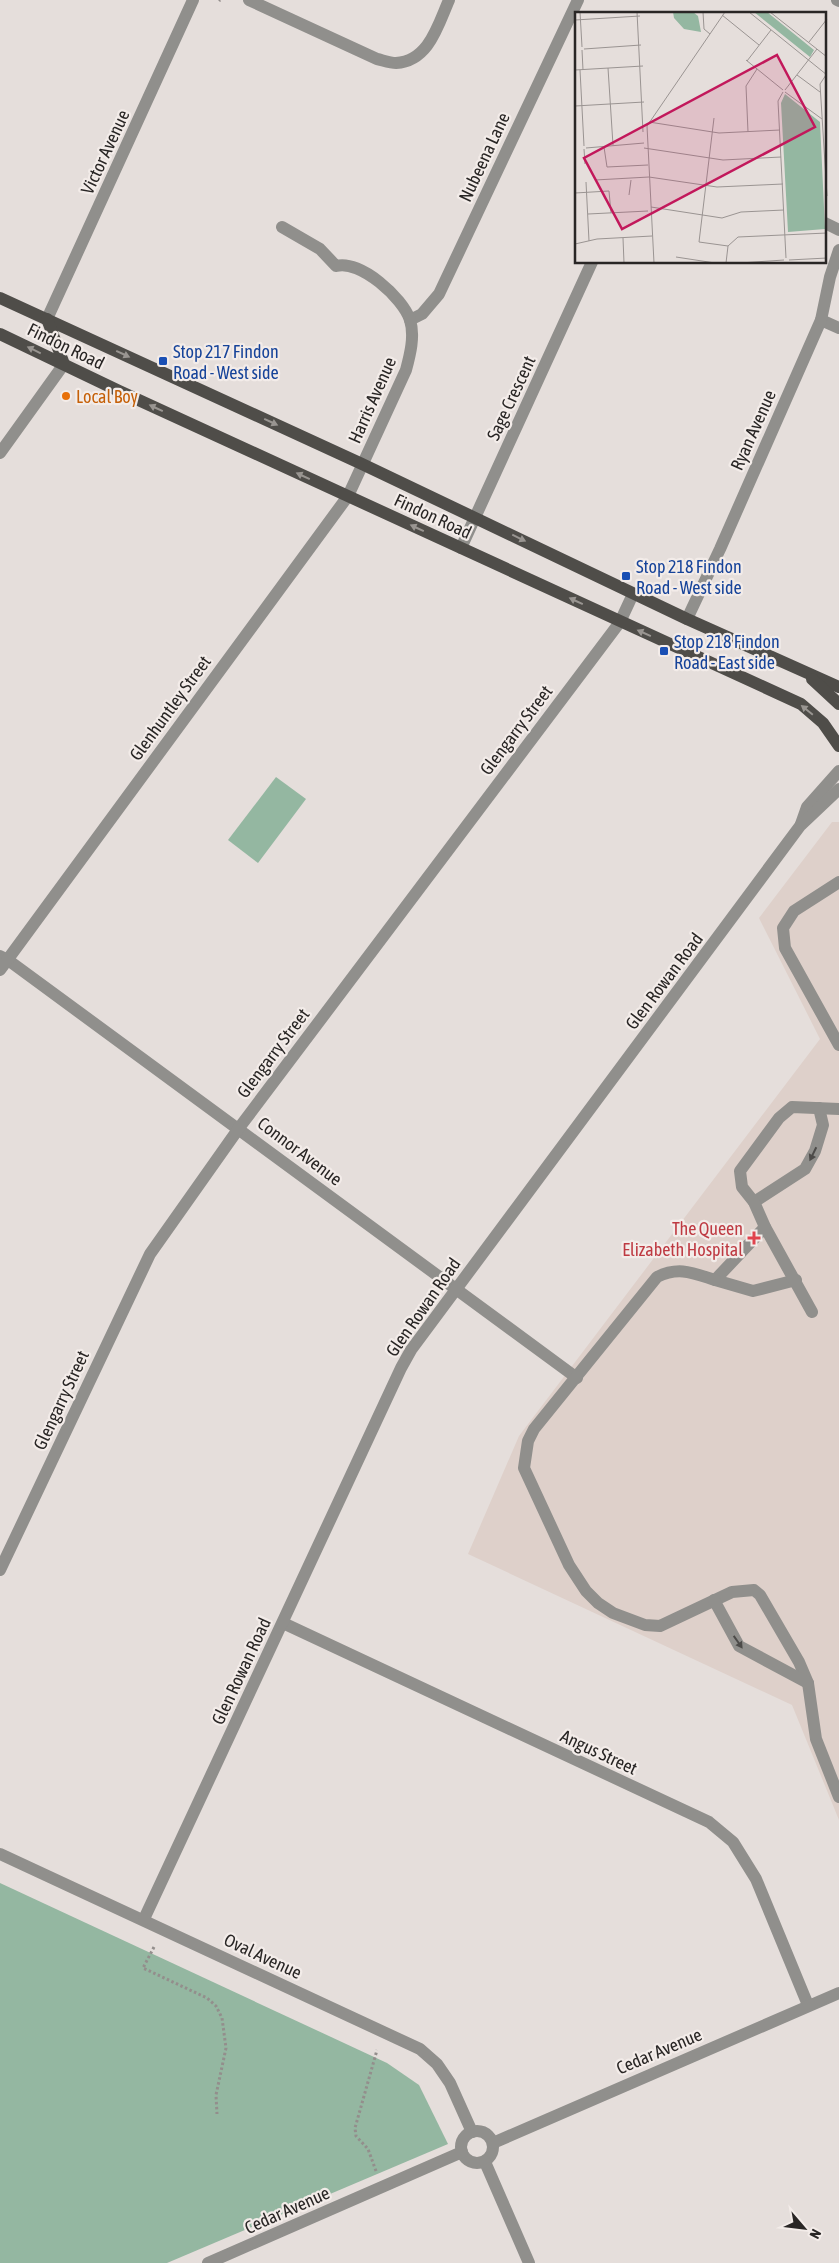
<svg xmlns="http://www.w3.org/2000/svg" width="839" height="2263" font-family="'Asap Condensed',sans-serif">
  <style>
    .built { fill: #ded0ca }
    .green { fill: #94b7a1 }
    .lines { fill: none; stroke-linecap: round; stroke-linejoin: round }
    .path { stroke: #938e8c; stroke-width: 3; stroke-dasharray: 2.5 2.5; stroke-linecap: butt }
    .minor { stroke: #908f8c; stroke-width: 12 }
    .major { stroke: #4f4d49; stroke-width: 12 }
    .oneway { fill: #999591 }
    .oneway2 { fill: #4d4b49 }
    .transit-dot { fill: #1a4fb4; stroke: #f3ece9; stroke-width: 2 }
    .food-dot { fill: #e8710a; stroke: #f3ece9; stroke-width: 2 }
    .health-dot { fill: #e0444e; stroke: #f3ece9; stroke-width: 2 }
    .labels { text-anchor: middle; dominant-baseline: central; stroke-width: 4.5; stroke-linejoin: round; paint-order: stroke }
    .street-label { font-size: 18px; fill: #292625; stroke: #f3ece9 }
    .transit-label { font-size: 18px; fill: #164399; stroke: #f3ece9; text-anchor: start }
    .food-label { font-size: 18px; fill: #c56008; stroke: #f3ece9; text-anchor: start }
    .health-label { font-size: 18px; fill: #be3a42; stroke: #f3ece9; text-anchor: end }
    .inset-road { fill: none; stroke: #9a9492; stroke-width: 1 }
    .view { fill: #c2185b; fill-opacity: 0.15; stroke: #c2185b; stroke-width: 2.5 }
    .inset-edge { fill: none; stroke: #292625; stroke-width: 2.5 }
  </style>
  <rect width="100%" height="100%" fill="#e5dedb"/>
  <path class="built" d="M832 822H839V1820L792 1705 468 1554 519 1436 820 1039 759 918Z"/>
  <g class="green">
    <path d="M276 777 306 799 258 863 228 840Z"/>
    <path d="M0 1883 387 2063 419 2085 448 2144 167 2263H0Z"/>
  </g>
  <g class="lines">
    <g class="path">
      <path d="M219 1 220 0"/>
      <path d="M154 1947 143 1968 207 1998 216 2006 222 2018 226 2048 216 2095 217 2114"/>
      <path d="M376 2171 368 2149 356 2136 355 2128 377 2050"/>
    </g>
    <g class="minor">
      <path d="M249 0 377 59C382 60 390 63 396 63 429 61 438 25 449 0"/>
      <path d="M837 0 839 1"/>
      <path d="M825 223 839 230"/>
      <path d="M47 319 193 0"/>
      <path d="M410 320 422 314 439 294 578 0"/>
      <path d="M821 320 839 328"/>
      <path d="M0 453 64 364"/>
      <path d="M461 548 592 262"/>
      <path d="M687 619 720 549 821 320 830 277 839 250"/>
      <path d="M801 824 807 807 839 771"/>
      <path d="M839 882 794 911 783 928 785 948 839 1045"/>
      <path d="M0 956 8 960 577 1378"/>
      <path d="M0 970 348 496 406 370C410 355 415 336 410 320 403 298 360 259 336 266L320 249 282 227"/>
      <path d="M754 1202 805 1169 815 1151 823 1125 819 1108"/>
      <path d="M765 1227 715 1280 753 1291 796 1280"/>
      <path d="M715 1280C693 1273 679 1266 657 1277L534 1429 528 1441 524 1468 569 1565 586 1591 598 1603 613 1613 645 1625 660 1626 732 1592 754 1590 760 1595 799 1662 808 1683 816 1739 839 1797"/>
      <path d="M812 1312 765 1227 754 1202 742 1187 740 1171 779 1118 792 1107 839 1109"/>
      <path d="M0 1570 150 1254 239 1128 620 622 633 594"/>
      <path d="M714 1600 739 1646 808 1683"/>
      <path d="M283 1623 709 1822 733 1842 756 1879 808 2005"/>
      <path d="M0 1854 420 2049 437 2064 450 2083 472 2132"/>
      <path d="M144 1919 401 1368 411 1350 800 826 839 789"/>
      <circle cx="477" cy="2147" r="16"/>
      <path d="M493 2143 839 1993"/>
      <path d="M485 2162 529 2263"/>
      <path d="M208 2263 462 2152"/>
    </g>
    <g class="major">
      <path d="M0 298 362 464 687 619 839 687"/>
      <path d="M47 319 64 364"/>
      <path d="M0 334 119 391 801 704 823 723 839 746"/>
      <path d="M812 679 839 704"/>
    </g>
  </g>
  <defs><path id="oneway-solid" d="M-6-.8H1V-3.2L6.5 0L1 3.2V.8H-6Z" transform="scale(1.25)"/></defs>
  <g class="oneway">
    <use href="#oneway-solid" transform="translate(34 350) rotate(-154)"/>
    <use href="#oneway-solid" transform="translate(123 354) rotate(25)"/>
    <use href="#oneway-solid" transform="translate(156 408) rotate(-155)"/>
    <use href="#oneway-solid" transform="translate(271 422) rotate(25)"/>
    <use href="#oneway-solid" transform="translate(303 476) rotate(-155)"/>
    <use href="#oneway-solid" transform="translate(417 528) rotate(-155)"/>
    <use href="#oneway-solid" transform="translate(519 538) rotate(26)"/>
    <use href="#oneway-solid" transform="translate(576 601) rotate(-155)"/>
    <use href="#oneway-solid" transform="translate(644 633) rotate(-156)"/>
    <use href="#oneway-solid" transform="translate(807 710) rotate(-141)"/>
  </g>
  <g class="oneway2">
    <use href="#oneway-solid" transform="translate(813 1154) rotate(116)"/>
    <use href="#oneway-solid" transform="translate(738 1642) rotate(55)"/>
  </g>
  <g class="transit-dot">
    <rect x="158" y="356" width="10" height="10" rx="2.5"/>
    <rect x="621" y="571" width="10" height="10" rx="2.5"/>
    <rect x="659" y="646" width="10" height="10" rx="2.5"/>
  </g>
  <circle class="food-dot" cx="66" cy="396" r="5"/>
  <path class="health-dot" d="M751.5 1230.5h5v5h5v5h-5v5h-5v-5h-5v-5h5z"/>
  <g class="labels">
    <g class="street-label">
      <text transform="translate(105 152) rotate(-65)">Victor Avenue</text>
      <text transform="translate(484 157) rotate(-65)">Nubeena Lane</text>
      <text transform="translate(66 346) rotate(26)">Findon Road</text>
      <text transform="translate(511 398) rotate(-65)">Sage Crescent</text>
      <text transform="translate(372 400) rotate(-66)">Harris Avenue</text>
      <text transform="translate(753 430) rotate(-66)">Ryan Avenue</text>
      <text transform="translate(433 516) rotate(25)">Findon Road</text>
      <text transform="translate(170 708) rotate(-54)">Glenhuntley Street</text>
      <text transform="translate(516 730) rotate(-53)">Glengarry Street</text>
      <text transform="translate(664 981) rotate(-53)">Glen Rowan Road</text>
      <text transform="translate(273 1053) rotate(-53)">Glengarry Street</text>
      <text transform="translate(300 1151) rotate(37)">Connor Avenue</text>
      <text transform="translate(423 1307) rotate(-55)">Glen Rowan Road</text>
      <text transform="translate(61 1400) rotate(-65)">Glengarry Street</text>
      <text transform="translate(241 1671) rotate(-65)">Glen Rowan Road</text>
      <text transform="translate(599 1752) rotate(25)">Angus Street</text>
      <text transform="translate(263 1956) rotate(25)">Oval Avenue</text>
      <text transform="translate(659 2051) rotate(-23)">Cedar Avenue</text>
      <text transform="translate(287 2210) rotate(-24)">Cedar Avenue</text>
    </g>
    <g class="transit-label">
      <text x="173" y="351">Stop 217 Findon<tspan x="173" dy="21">Road - West side</tspan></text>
      <text x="636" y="566">Stop 218 Findon<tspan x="636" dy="21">Road - West side</tspan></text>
      <text x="674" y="641">Stop 218 Findon<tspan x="674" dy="21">Road - East side</tspan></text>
    </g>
    <g class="food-label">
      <text x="76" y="396">Local Boy</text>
    </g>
    <g class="health-label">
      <text x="743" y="1228">The Queen<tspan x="743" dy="21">Elizabeth Hospital</tspan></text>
    </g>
  </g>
  <g transform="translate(575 12)">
    <rect width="251" height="251" fill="#e5dedb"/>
    <path d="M98 0H118L123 4 126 20 109 17 99 6ZM179 0H192L239 38 235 45ZM210 82 245 110 250 217 213 220 206 91Z" fill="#94b7a1"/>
    <path class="inset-road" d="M5 0 7 35M62 0 68 120M128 0 129 17 135 22M174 0 252 63M195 0 252 45M147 3 184 33M0 8 65 4M234 30 252 7M9 37 66 33M7 38 8 58M171 48 208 78M172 49 196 18M33 56 38 133M0 58 68 54M5 58 9 134M222 63 245 80M251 63 245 72 252 184M210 78 242 37M208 80 203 89 211 246M210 80 247 107M0 94 69 90M139 106 124 230 153 234 163 225 252 221M74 110 144 121 205 118M173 120 171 74 182 57M29 135 32 155 73 153M11 136 69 131M69 136 148 148 206 145M9 137 10 152M20 168 74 165 142 175 208 172M11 170 14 229M0 181 34 179 36 201M54 183 56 168M76 195 147 206 166 200 209 198M13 202 73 199M48 226 49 251M0 232 22 227 77 224M101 245 140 251M214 248 252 246M79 251 72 114 150 0M151 251 153 234M165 251 209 248"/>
    <path class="view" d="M202 43 240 115 47 217 9 146Z"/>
    <rect width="251" height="251" class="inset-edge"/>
  </g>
  <g transform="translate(804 2228) rotate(118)" stroke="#f3ece9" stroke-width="4" paint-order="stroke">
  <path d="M0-4L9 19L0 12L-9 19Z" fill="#292625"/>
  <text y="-8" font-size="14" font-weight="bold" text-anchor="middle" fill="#292625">N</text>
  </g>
</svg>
